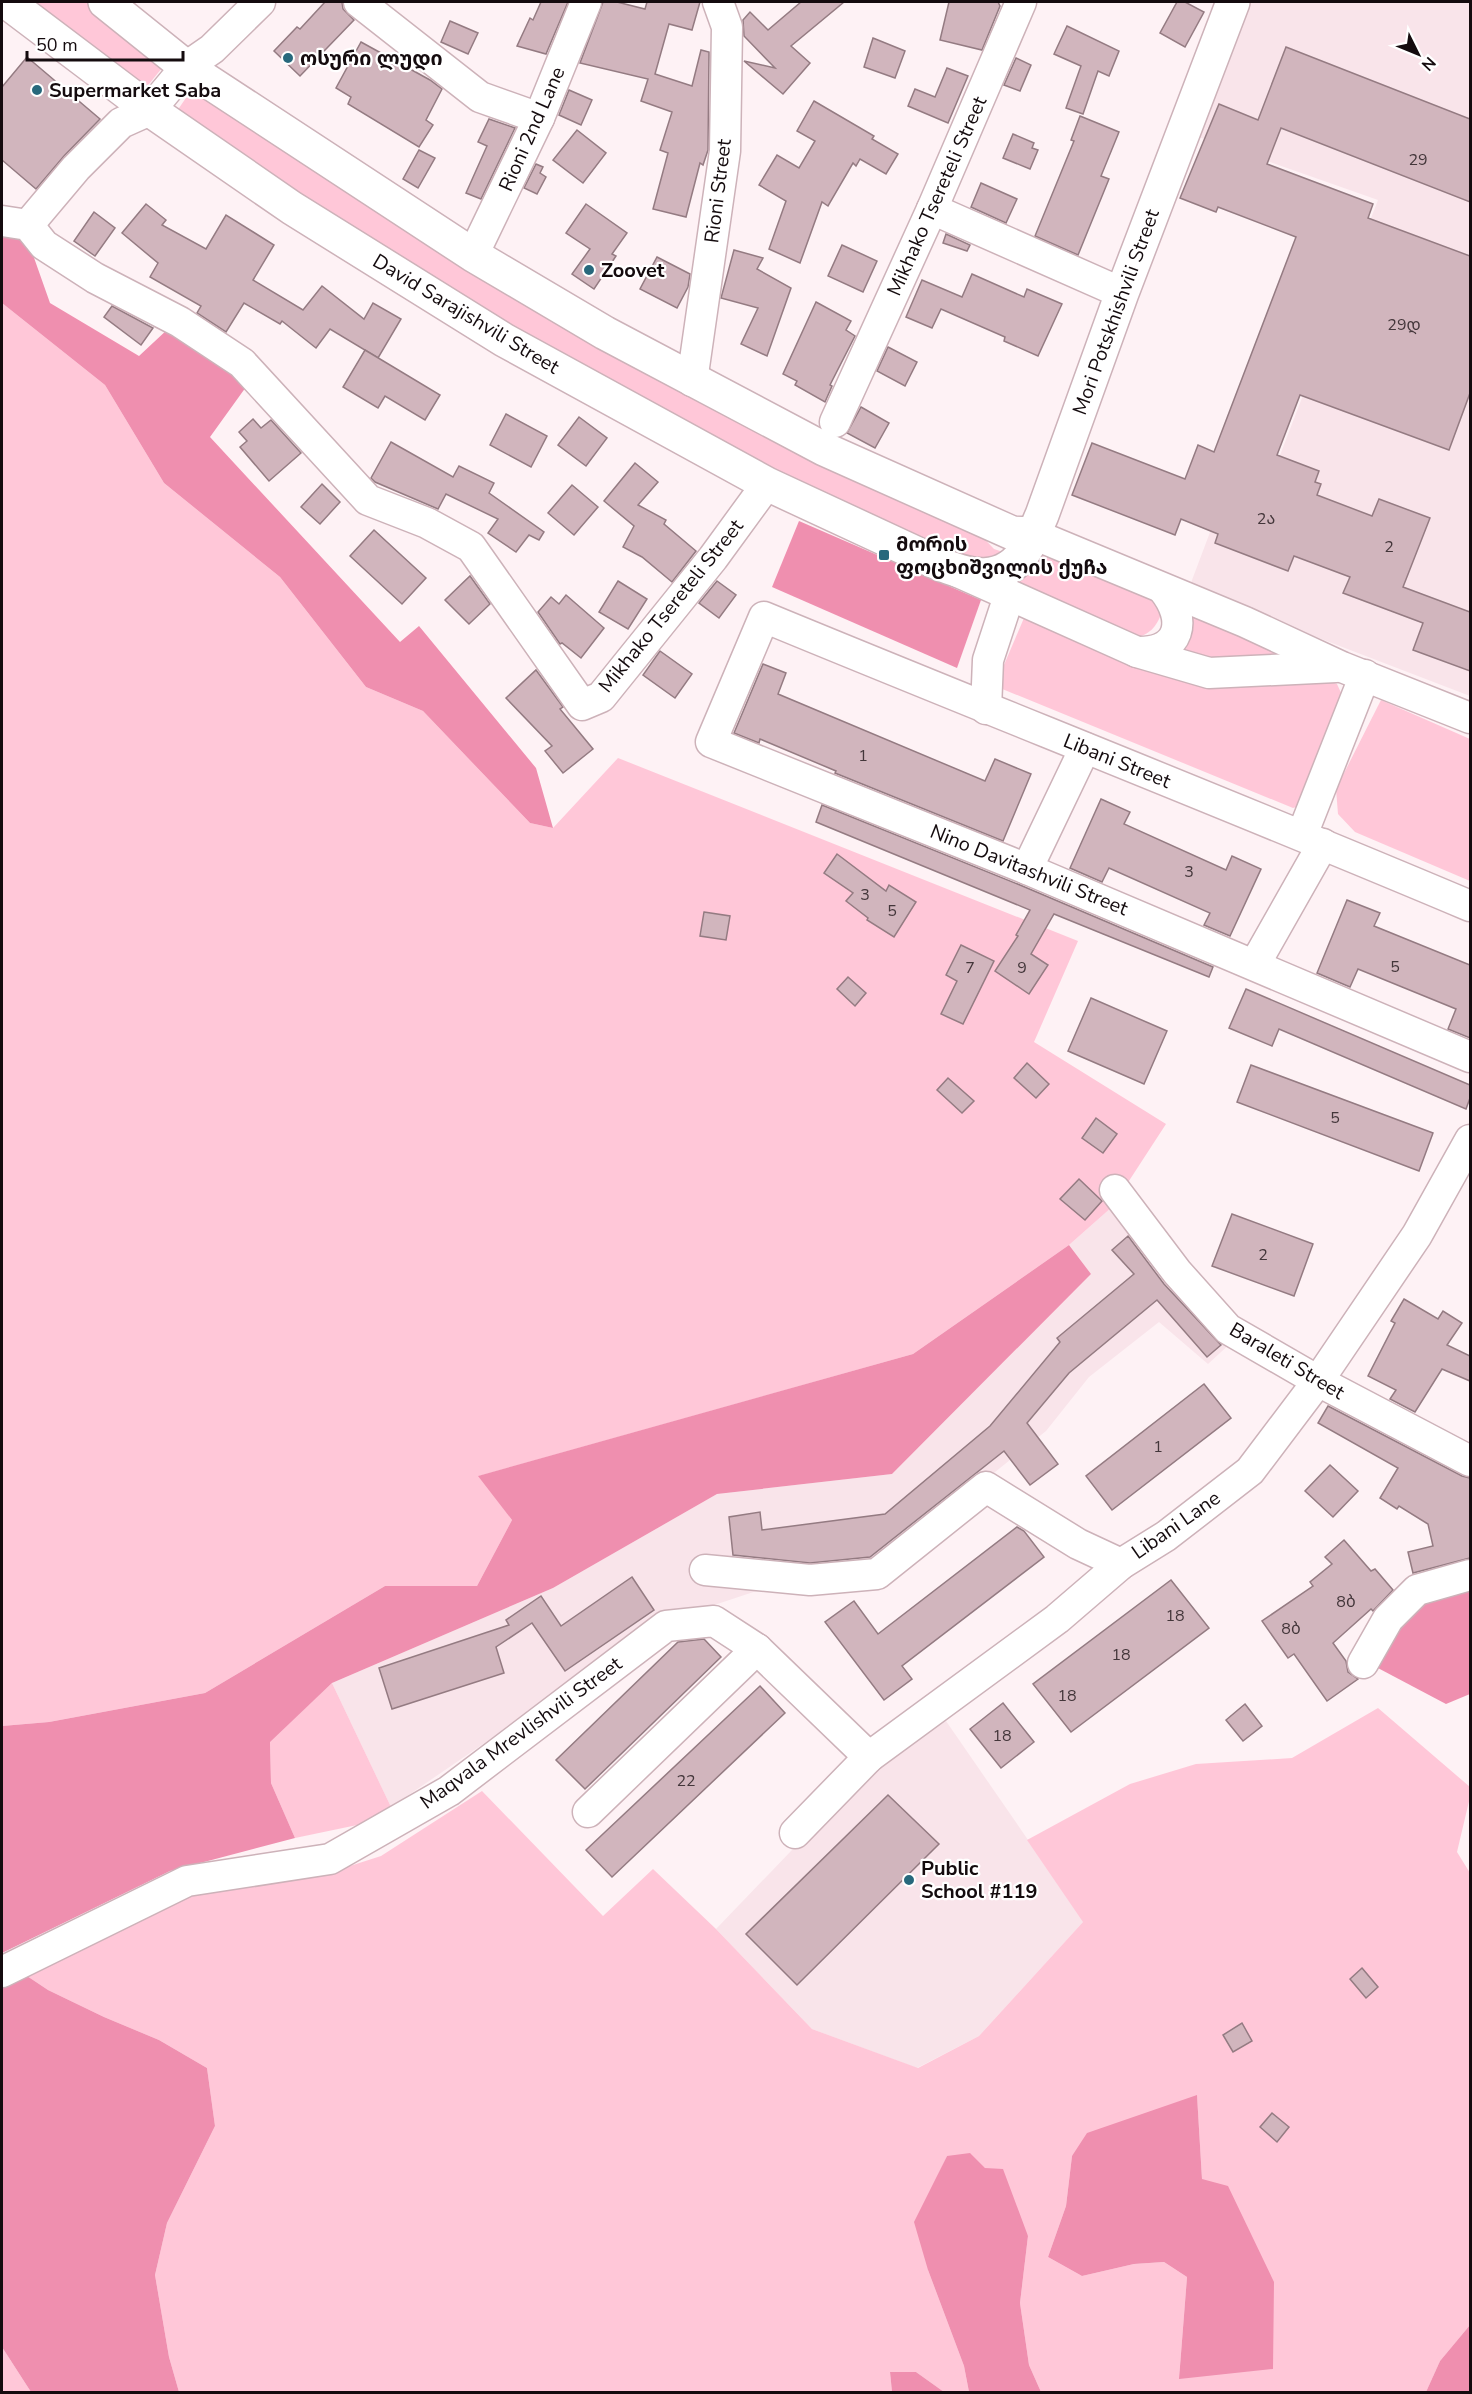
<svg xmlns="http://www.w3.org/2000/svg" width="1472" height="2394" font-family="'Nunito Sans','Noto Sans Georgian',sans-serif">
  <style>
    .built { fill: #f9e4ea }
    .green { fill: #ffc7d8; fill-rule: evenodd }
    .forest { fill: #ef8faf }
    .building { fill: #d1b5bd; stroke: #947b82; stroke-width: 1.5 }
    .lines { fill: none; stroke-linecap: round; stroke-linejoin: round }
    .minor-casing { stroke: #cdb2b9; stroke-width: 33 }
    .major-casing { stroke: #cdb2b9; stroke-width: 36 }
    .minor { stroke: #fff; stroke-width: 30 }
    .major { stroke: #fff; stroke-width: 33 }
    .poi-dot { fill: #27687c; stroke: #fff; stroke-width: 2 }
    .labels { text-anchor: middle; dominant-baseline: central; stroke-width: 4.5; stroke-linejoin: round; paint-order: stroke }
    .number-label { font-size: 16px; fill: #43363a }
    .poi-label { font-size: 20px; font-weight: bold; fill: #140b0e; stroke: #fff; text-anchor: start }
    .street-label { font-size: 20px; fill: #140b0e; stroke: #fff }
  </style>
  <rect width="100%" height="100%" fill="#fef2f5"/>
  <g class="built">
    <path d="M1243 2H1470V696L1189 588 1241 450 1277 463 1378 200 1193 135Z"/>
    <path d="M1112 1207 1233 1341 1208 1364 1159 1322 1089 1377 1046 1431 875 1569 808 1574 660 1623 391 1807 332 1683 553 1588 717 1494 892 1474 1091 1274 1069 1245Z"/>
    <path d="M946 1721 1084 1921 979 2036 917 2068 812 2029 716 1929 815 1826 883 1762Z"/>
  </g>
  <g class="green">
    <path d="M33 2H86L159 61 162 68 145 89Z"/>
    <path d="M192 89 976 530 994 549 1003 552 990 563 960 555 819 496 538 350 179 116 177 111Z"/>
    <path d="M2 303 105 385 164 483 280 577 366 687 423 711 530 823 553 828 618 758 1078 941 1034 1042 1166 1124 1112 1207 1069 1245 913 1354 479 1476 512 1520 477 1586H385L205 1693 49 1722 2 1726Z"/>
    <path d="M1044 547 1153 593 1162 612C1156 628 1150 634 1133 639L1001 584Z"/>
    <path d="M1188 608 1321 661 1211 664 1166 651Z"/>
    <path d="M1024 618 1178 680 1191 678 1314 676 1337 684 1342 695 1300 806 1293 808 995 686Z"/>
    <path d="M1381 700 1470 739V881L1355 832 1338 814 1336 789Z"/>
    <path d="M332 1683 391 1807 362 1824 295 1838 271 1783 270 1741Z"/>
    <path d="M1378 1708 1470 1787V1797L1457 1852 1470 1873V2325L1440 2361 1426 2392H1041L1029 2365 1020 2303 1028 2236 985 2168 947 2156 938 2175 928 2270 964 2366 969 2392H944L916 2372H890L892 2392H179L169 2357 155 2275 167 2223 215 2126 207 2068 159 2040 104 2017 48 1990 21 1972 182 1893 325 1874 381 1856 482 1791 603 1916 653 1869 716 1929 812 2029 918 2068 979 2036 1083 1922 1027 1840 1130 1784 1196 1764 1292 1758ZM1197 2096 1202 2179 1179 2379 1187 2277 1164 2262 1134 2264 1082 2276 1048 2257 1066 2206 1072 2156 1158 2110Z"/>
    <path d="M2 2347 31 2392H2Z"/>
  </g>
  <g class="forest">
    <path d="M2 230 15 232 32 252 50 303 139 356 169 328 228 366 246 387 210 437 400 642 419 626 536 768 553 828 530 823 423 711 366 687 280 577 164 483 105 385 2 303Z"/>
    <path d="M799 521 981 600 957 668 772 587Z"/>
    <path d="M1069 1245 1091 1274 892 1474 717 1494 553 1588 332 1683 270 1742 271 1783 295 1838 170 1871 2 1953V1726L49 1722 205 1693 385 1586H477L512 1520 478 1476 913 1354Z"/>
    <path d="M1470 1585V1694L1446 1704 1376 1667 1394 1629 1425 1599Z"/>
    <path d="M21 1972 48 1990 104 2017 159 2040 207 2068 215 2126 167 2223 155 2275 169 2357 179 2392H31L2 2347V1985Z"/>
    <path d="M1197 2095 1202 2179 1228 2186 1274 2282 1273 2369 1179 2379 1187 2277 1164 2262 1134 2264 1082 2276 1048 2257 1066 2206 1072 2156 1087 2133Z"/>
    <path d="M970 2153 985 2168 1003 2169 1028 2236 1020 2303 1029 2365 1041 2392H969L964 2366 928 2270 914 2222 947 2156Z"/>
    <path d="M1470 2325V2392H1426L1440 2361Z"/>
    <path d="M890 2372H916L944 2392H892Z"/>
  </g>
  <g class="building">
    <path d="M325 2H342L343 9 354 20 300 76 274 51 297 27 300 29Z"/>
    <path d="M541 2H568L546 54 517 46 530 18 533 20Z"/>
    <path d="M603 2H617L645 9 647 2H700L692 30 669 24 655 74 692 86 701 50 709 52 708 150 703 165 700 163 686 217 653 209 668 153 660 150 672 112 641 101 648 79 580 63Z"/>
    <path d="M801 2H844L791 46 810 63 783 94 744 61 775 68 744 36 743 20 750 12 768 30Z"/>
    <path d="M949 2H998L1000 6 982 50 940 40Z"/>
    <path d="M1177 2H1185L1204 12 1185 47 1160 33Z"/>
    <path d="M450 21 478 33 468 54 441 42Z"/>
    <path d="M1067 26 1119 51 1109 76 1098 71 1083 114 1066 108 1081 66 1054 54Z"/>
    <path d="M873 38 905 51 895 78 864 67Z"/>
    <path d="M361 42 430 80 442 89 426 120 433 125 419 147 348 104 351 97 336 88Z"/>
    <path d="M1286 47 1470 119V202L1281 128 1267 164 1373 204 1368 218 1470 256V393L1449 450 1300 395 1277 455 1319 471 1315 482 1321 484 1317 495 1372 516 1379 499 1430 518 1403 587 1470 612V671L1413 650 1423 623 1343 593 1350 577 1294 556 1288 571 1215 543 1218 534 1181 519 1175 535 1072 495 1092 443 1185 479 1198 445 1214 452 1296 237 1218 207 1216 212 1180 198 1219 104 1258 120Z"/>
    <path d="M27 57 100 119 64 156 36 189 2 160V87Z"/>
    <path d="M1016 58 1031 65 1020 91 1004 85Z"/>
    <path d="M947 68 968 76 948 123 908 106 915 89 935 97Z"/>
    <path d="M569 90 592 100 581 125 559 115Z"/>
    <path d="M814 101 874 136 872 139 898 154 886 174 860 159 856 166 853 163 828 206 822 202 800 263 769 249 786 201 759 185 777 155 799 168 815 141 797 131Z"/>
    <path d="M1080 116 1119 132 1101 176 1109 179 1078 255 1035 236 1074 141 1071 140Z"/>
    <path d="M489 119 515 128 481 199 466 193 487 146 478 142Z"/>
    <path d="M577 130 606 153 583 183 553 160Z"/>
    <path d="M1013 134 1034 143 1032 148 1038 150 1030 169 1003 158Z"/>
    <path d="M419 150 435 158 418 188 403 179Z"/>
    <path d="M536 164 543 167 540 173 546 177 537 194 524 188Z"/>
    <path d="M981 183 1017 199 1006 223 971 207Z"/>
    <path d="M146 204 166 220 162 225 206 249 226 215 274 245 253 280 303 310 322 286 364 319 373 303 401 319 378 358 330 329 316 348 282 321 280 324 244 303 226 332 197 313 201 306 150 277 158 263 122 233Z"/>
    <path d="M586 204 627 233 612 254 616 256 594 289 572 274 590 249 566 233Z"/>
    <path d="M94 212 115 228 95 256 74 241Z"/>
    <path d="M946 234 970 245 967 251 943 243Z"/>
    <path d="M842 245 877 261 863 292 828 276Z"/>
    <path d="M734 250 763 258 757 269 791 288 767 356 741 344 758 308 721 298Z"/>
    <path d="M657 257 690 274 688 287 677 308 640 289Z"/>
    <path d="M972 274 1024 297 1027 289 1062 304 1038 356 1004 341 1005 337 941 309 932 328 906 317 922 280 962 297Z"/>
    <path d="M816 302 851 321 846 330 855 336 830 385 832 386 825 402 795 385 797 381 783 374Z"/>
    <path d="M112 306 153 328 141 345 104 317Z"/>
    <path d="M888 347 917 362 905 386 877 371Z"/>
    <path d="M365 350 440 395 425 420 385 396 378 408 343 387Z"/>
    <path d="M861 407 889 423 875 448 847 433Z"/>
    <path d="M506 414 547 436 531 467 490 445Z"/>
    <path d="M579 417 607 438 586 466 558 445Z"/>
    <path d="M253 419 261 428 271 420 301 453 269 481 240 447 247 441 239 432Z"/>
    <path d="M391 442 453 477 459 466 494 483 489 493 544 532 539 540 529 535 516 552 488 533 498 519 446 494 438 509 375 482 371 478Z"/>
    <path d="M635 463 658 482 638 505 666 520 664 524 696 551 672 582 642 557 623 547 634 526 604 501Z"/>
    <path d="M322 484 340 502 320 524 301 507Z"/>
    <path d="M572 485 598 507 574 535 548 513Z"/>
    <path d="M374 530 426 578 402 604 350 556Z"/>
    <path d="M470 576 490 604 469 624 445 600Z"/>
    <path d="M618 581 647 599 628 629 599 612Z"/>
    <path d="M717 581 736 595 719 618 699 603Z"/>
    <path d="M566 595 604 628 581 658 562 643 560 644 538 612 551 597 559 604Z"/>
    <path d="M660 651 692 674 675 698 643 675Z"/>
    <path d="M763 664 786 673 778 694 985 781 995 759 1031 774 1003 841 835 773 836 771 760 739 759 743 734 733Z"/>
    <path d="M536 670 563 707 560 709 593 749 563 773 545 751 552 746 506 698Z"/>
    <path d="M1101 799 1130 812 1124 824 1226 870 1232 856 1261 869 1230 936 1204 925 1210 913 1109 868 1102 882 1070 868Z"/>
    <path d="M822 805 1020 885 1213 967 1209 977 1054 914 1031 954 1048 965 1029 994 995 971 1018 936 1016 935 1030 910 816 822Z"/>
    <path d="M837 854 886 891 889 885 916 902 894 937 867 920 868 918 846 901 853 893 824 873Z"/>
    <path d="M1347 900 1380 913 1374 926 1470 965V1038L1448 1029 1456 1009 1358 969 1350 987 1317 973Z"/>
    <path d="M704 912 730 916 726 940 700 936Z"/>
    <path d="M961 945 994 961 963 1024 941 1014 957 981 946 975Z"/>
    <path d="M848 977 866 993 855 1006 837 989Z"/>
    <path d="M1246 989 1470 1085V1098L1466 1109 1279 1029 1272 1046 1229 1028Z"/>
    <path d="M1091 998 1167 1031 1144 1084 1068 1051Z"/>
    <path d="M1027 1063 1049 1084 1036 1098 1014 1078Z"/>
    <path d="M1251 1065 1433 1133 1419 1171 1237 1102Z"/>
    <path d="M948 1078 974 1101 962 1113 937 1090Z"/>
    <path d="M1096 1118 1117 1134 1103 1153 1082 1138Z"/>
    <path d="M1079 1179 1102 1201 1085 1220 1060 1199Z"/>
    <path d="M1232 1214 1313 1244 1294 1296 1212 1266Z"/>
    <path d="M1128 1236 1164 1284 1221 1345 1207 1357 1157 1300 1069 1373 1027 1423 1058 1464 1030 1485 1004 1451 870 1557 810 1563 733 1555 729 1517 760 1512 762 1530 885 1514 990 1426 1060 1342 1057 1338 1134 1274 1112 1250Z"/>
    <path d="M1404 1299 1438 1319 1443 1311 1462 1323 1447 1345 1470 1356V1381L1442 1369 1415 1412 1390 1399 1396 1390 1368 1376 1395 1323 1391 1321Z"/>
    <path d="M1204 1384 1231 1418 1112 1510 1086 1476Z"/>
    <path d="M1328 1406 1462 1476 1470 1478V1558L1413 1573 1408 1552 1433 1546 1428 1524 1399 1506 1397 1509 1380 1498 1398 1468 1318 1423Z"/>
    <path d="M1330 1465 1358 1491 1333 1517 1305 1491Z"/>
    <path d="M1017 1527 1024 1531 1044 1557 902 1666 912 1679 884 1700 825 1622 854 1601 878 1634Z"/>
    <path d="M1344 1540 1371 1571 1375 1569 1393 1590 1373 1611 1371 1609 1333 1643 1346 1661 1348 1672 1358 1679 1327 1701 1294 1654 1288 1658 1262 1621 1313 1586 1310 1582 1332 1564 1325 1557Z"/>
    <path d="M632 1577 654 1610 565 1671 532 1623 496 1647 504 1673 392 1709 379 1668 509 1625 506 1620 541 1596 561 1626Z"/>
    <path d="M1171 1580 1209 1628 1071 1732 1033 1684Z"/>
    <path d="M704 1639 721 1657 585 1789 556 1760 678 1642Z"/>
    <path d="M760 1686 785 1713 612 1877 586 1850Z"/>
    <path d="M1003 1703 1034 1742 1001 1768 970 1729Z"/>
    <path d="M1245 1704 1262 1726 1243 1741 1226 1720Z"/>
    <path d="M888 1795 939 1844 797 1985 746 1934Z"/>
    <path d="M1362 1968 1378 1987 1366 1998 1350 1979Z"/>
    <path d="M1242 2023 1252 2041 1233 2052 1223 2035Z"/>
    <path d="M1272 2113 1289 2127 1277 2142 1260 2127Z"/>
  </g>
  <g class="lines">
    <g class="minor-casing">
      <g id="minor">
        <path d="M359 2 480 97 539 118"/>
        <path d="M932 209 1122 293"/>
        <path d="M2 221 28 225 44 245 95 278 180 322 242 363 368 500 427 523 471 547 582 705 601 697 713 558 767 484"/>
        <path d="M28 225 76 168 121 123 150 110 186 67 212 49 260 2"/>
        <path d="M473 255 539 118 586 2"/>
        <path d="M692 381 725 151 727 27 718 2"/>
        <path d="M835 422 932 209 1021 2"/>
        <path d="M1033 534 1245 622 1342 667 1470 718"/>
        <path d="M958 572 1137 652 1209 673 1336 667"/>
        <path d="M1137 652C1181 653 1188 620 1163 589"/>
        <path d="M986 709 988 660 1009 596"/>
        <path d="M1302 835 1365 675"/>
        <path d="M1027 869 1085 748"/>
        <path d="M1470 906C1236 807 999 714 764 617L711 742 1027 869 1470 1057"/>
        <path d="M1255 964 1323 844"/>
        <path d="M1115 1190 1177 1272 1228 1329 1318 1381 1470 1461"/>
        <path d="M705 1570 810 1580 877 1574 986 1487 1078 1544 1121 1564"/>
        <path d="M1363 1663 1388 1619 1417 1590 1470 1575"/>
        <path d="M588 1812 757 1649"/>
        <path d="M795 1833 869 1757 1057 1619 1121 1564 1166 1536 1250 1471 1318 1381 1417 1235 1470 1140"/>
        <path d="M2 1972 187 1881 330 1859 449 1791 666 1626 714 1621 757 1649 869 1757"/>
      </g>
    </g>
    <g class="major-casing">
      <g id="major">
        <path d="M7 2 150 110 292 208 504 340 767 484 935 562C967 576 1004 586 1026 549 1033 539 1037 526 1042 515L1122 293 1233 2"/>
        <path d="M105 2 186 67 473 255 605 333 824 449 1012 533 1033 534"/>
      </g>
    </g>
    <use href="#minor" class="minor"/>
    <use href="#major" class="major"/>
  </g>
  <g class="poi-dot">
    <circle cx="288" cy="58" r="6"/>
    <circle cx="37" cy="90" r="6"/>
    <circle cx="589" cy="270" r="6"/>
    <rect x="878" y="549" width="12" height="12" rx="3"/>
    <circle cx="909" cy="1880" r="6"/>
  </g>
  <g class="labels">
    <g class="number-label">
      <text x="1418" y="160">29</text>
      <text x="1404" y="325">29დ</text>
      <text x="1266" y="519">2ა</text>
      <text x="1389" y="547">2</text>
      <text x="863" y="756">1</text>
      <text x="1189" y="872">3</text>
      <text x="865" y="895">3</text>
      <text x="892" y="911">5</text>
      <text x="1395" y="967">5</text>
      <text x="970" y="968">7</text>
      <text x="1022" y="968">9</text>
      <text x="1335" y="1118">5</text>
      <text x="1263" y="1255">2</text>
      <text x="1158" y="1447">1</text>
      <text x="1346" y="1602">8ბ</text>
      <text x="1175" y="1616">18</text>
      <text x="1291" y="1629">8ბ</text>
      <text x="1121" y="1655">18</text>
      <text x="1067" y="1696">18</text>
      <text x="1002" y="1736">18</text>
      <text x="686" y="1781">22</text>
    </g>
    <g class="poi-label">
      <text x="300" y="58">ოსური ლუდი</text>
      <text x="49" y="90">Supermarket Saba</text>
      <text x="601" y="270">Zoovet</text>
      <text x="896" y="544">მორის<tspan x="896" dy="23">ფოცხიშვილის ქუჩა</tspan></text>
      <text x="921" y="1868">Public<tspan x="921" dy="23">School #119</tspan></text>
    </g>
    <g class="street-label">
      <text transform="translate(532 129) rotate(-66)">Rioni 2nd Lane</text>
      <text transform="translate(718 191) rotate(-83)">Rioni Street</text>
      <text transform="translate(937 196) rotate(-66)">Mikhako Tsereteli Street</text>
      <text transform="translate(1116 312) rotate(-70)">Mori Potskhishvili Street</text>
      <text transform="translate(466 314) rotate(31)">David Sarajishvili Street</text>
      <text transform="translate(671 606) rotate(-51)">Mikhako Tsereteli Street</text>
      <text transform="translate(1117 761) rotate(22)">Libani Street</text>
      <text transform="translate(1029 870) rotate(22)">Nino Davitashvili Street</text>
      <text transform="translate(1287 1361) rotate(31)">Baraleti Street</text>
      <text transform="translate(1176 1525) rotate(-35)">Libani Lane</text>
      <text transform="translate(521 1733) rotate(-36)">Maqvala Mrevlishvili Street</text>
    </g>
  </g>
  <rect width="1472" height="2394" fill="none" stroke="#140b0e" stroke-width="6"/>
  <g transform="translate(1418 54) rotate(133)" stroke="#ffffff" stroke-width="4.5" paint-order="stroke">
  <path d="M0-4.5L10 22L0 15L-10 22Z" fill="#140b0e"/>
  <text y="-9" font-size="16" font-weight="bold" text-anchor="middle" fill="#140b0e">N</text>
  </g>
  <path d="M27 51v9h156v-9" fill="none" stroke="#140b0e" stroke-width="3"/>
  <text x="36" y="51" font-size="18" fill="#140b0e" stroke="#ffffff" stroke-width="4.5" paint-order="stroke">50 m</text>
</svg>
